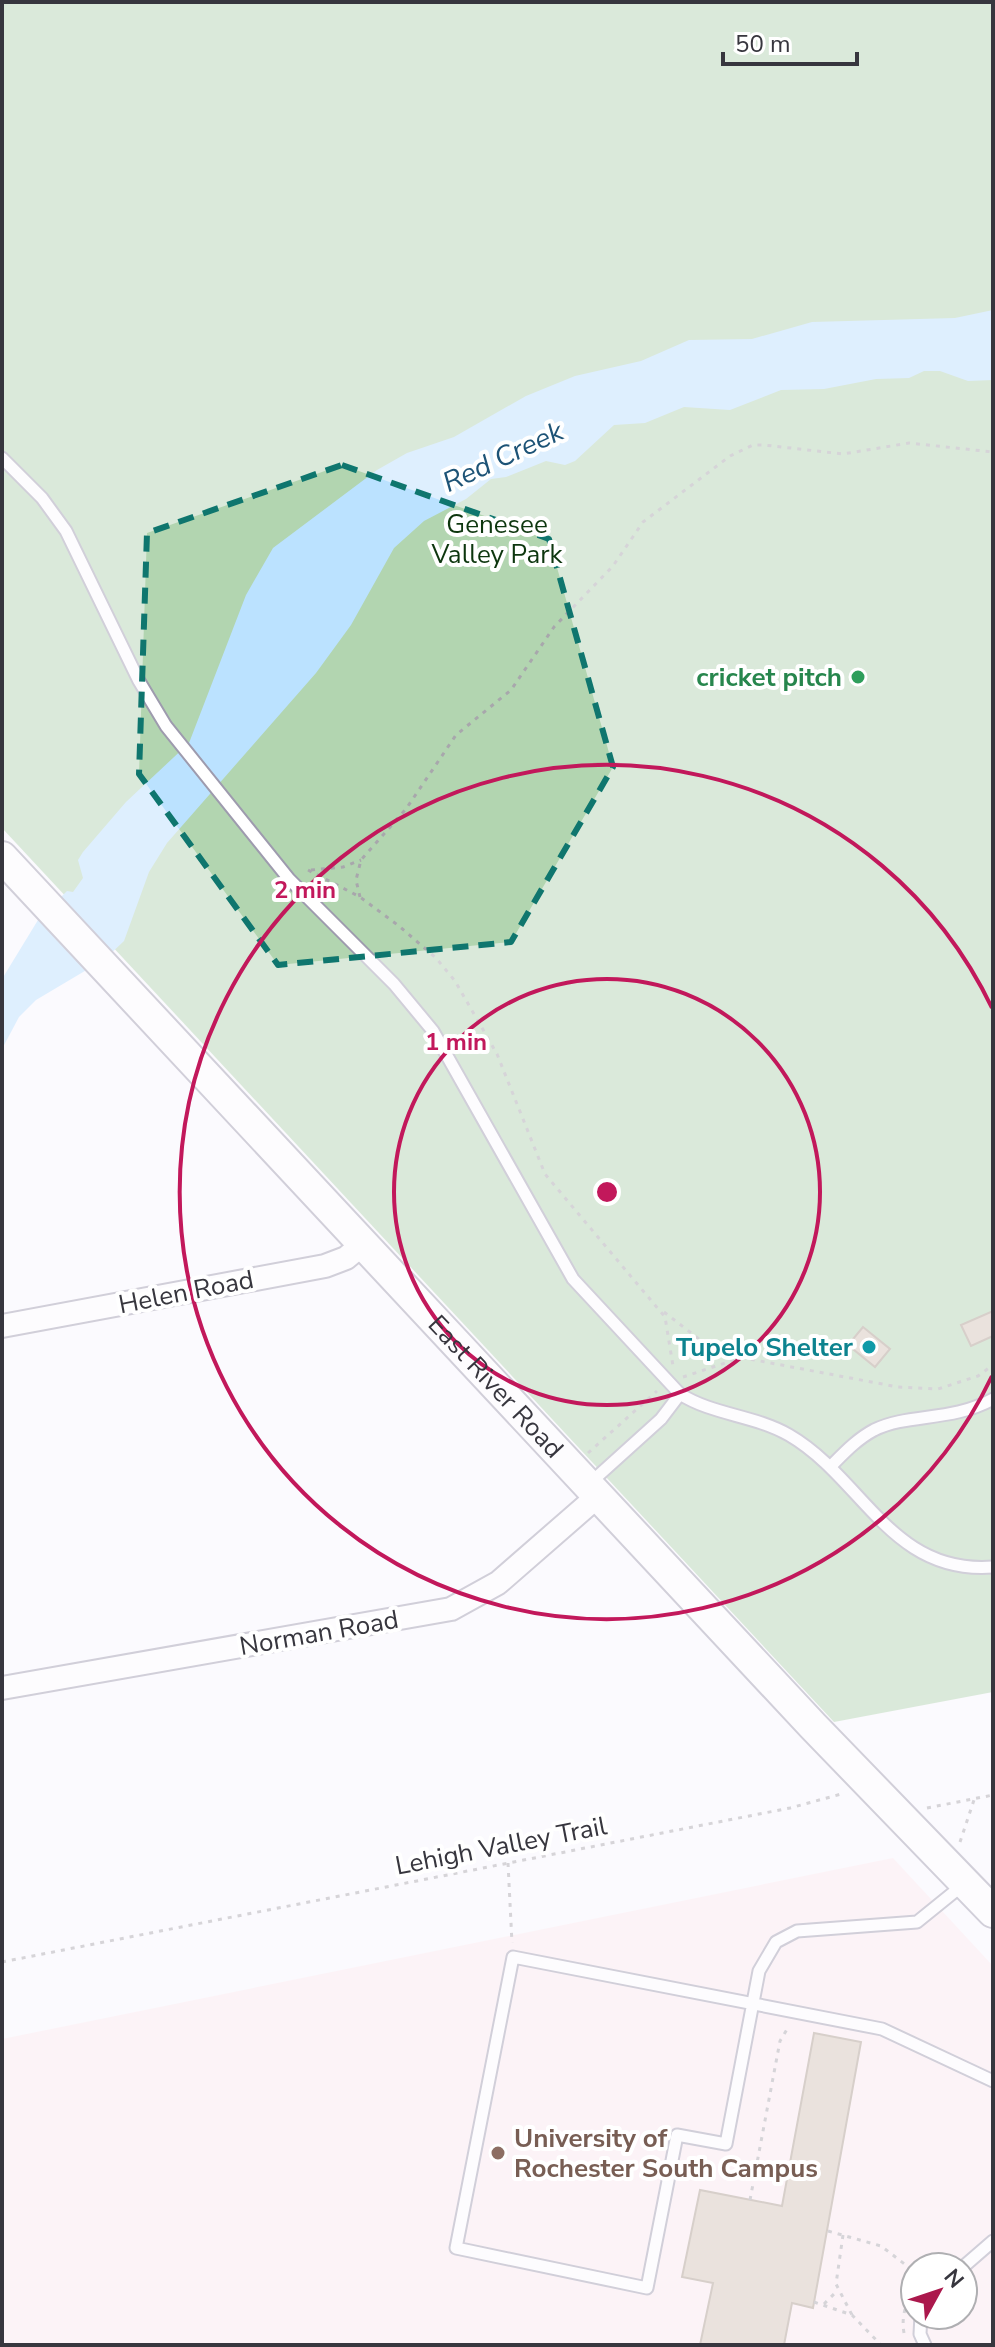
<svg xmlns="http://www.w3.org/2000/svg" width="995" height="2347" font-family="'Nunito Sans',sans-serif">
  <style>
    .education { fill: #fcecf0; fill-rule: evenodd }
    .green { fill: #b2d5b0 }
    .water { fill: #bbe2ff }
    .building { fill: #d4c5b5; stroke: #aa9b8c; stroke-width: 2 }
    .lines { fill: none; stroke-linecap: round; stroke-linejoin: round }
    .lane-casing { stroke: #9e9bae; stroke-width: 15 }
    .street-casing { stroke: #9e9bae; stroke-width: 26 }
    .secondary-casing { stroke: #9e9bae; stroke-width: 34 }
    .path { stroke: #a8a7ac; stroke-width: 3; stroke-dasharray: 4 6; stroke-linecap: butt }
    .lane { stroke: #fff; stroke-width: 11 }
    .street { stroke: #fff; stroke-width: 22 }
    .secondary { stroke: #fff; stroke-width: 30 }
    .marked { fill: none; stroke: #0f766e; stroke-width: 6; stroke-dasharray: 16 10; stroke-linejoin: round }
    .ring { fill: none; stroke: #c2185b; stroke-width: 4 }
    .leisure-dot { fill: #2e9e5b; stroke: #fff; stroke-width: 3 }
    .culture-dot { fill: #0f9aa8; stroke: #fff; stroke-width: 3 }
    .education-dot { fill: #8d6e63; stroke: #fff; stroke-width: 3 }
    .labels { text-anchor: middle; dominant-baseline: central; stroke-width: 8; stroke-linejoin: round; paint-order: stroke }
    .park-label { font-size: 26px; fill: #0d360e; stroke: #fff }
    .leisure-label { font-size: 26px; font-weight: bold; fill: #27864d; stroke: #fff; text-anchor: end }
    .street-label { font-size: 26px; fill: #37363e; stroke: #fff }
    .culture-label { font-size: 26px; font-weight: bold; fill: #0d838f; stroke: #fff; text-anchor: end }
    .education-label { font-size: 26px; font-weight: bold; fill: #785e54; stroke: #fff; text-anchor: start }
    .water-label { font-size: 28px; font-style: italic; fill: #1d5376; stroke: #fff }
    .centre { fill: #c2185b; stroke: #fff; stroke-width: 4 }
    .ring-label { font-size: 24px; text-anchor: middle; font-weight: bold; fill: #c2185b; stroke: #fff; stroke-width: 8; stroke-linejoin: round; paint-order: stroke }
  </style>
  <rect width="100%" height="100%" fill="#fbfafe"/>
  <path class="education" d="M893 1858 993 1966V2345H2V2039ZM915 2267H963V2315H915Z"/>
  <path class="green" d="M2 2H993V1692L834 1722 2 828Z"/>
  <path class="water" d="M993 310V380L968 381 940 371H924L909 378 876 379 824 389 781 390 730 410 684 407 645 423 614 425 575 461 565 465 546 461 506 477 491 479 466 499 424 521 394 548 351 625 316 673 167 843 149 872 124 941 105 959 36 1000 19 1017 2 1049V979L38 920 67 891 73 892 83 878 78 860 83 852 126 802 189 743 246 595 273 548 377 470 407 453 454 437 526 396 575 376 641 361 689 340 752 339 812 322 955 318Z"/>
  <g class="building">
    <path d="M993 1311V1336L971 1346 961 1325Z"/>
    <path d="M863 1327 890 1349 875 1367 848 1345Z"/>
    <path d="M814 2033 861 2042 813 2308 792 2303 784 2345H700L713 2283 682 2277 700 2190 782 2206Z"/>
  </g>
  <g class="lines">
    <g class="lane-casing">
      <g id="lane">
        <path d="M2 458 42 498 66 531 139 681 166 726 289 879 394 984 433 1031 573 1279 680 1394"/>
        <path d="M831 1466C844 1453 857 1439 874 1430 909 1413 951 1422 993 1399"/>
        <path d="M589 1484 661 1419 680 1394C713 1415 754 1415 789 1435 863 1478 891 1575 993 1567"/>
        <path d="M964 1884 917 1922 797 1931 776 1942 759 1971 726 2144 677 2135 647 2288 456 2248 513 1957 882 2029 993 2081"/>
        <path d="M963 2267 993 2241"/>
        <path d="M921 2315 920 2334 925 2345"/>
      </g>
    </g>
    <g class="street-casing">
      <g id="street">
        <path d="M2 1326 325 1266 346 1258 364 1243"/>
        <path d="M2 1688 451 1609 498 1583 599 1495"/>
      </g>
    </g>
    <g class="secondary-casing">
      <g id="secondary">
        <path id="s1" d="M2 857 813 1726 993 1912"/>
      </g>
    </g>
    <g class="path">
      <path d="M308 870 360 897 399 926 436 958 455 981 497 1054 545 1174 665 1317 673 1366"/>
      <path d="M311 870 343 867 361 860"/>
      <path d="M360 897 356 880 361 860 406 809 456 735 511 690 554 627 613 566 643 522 730 456 753 445H764L843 454 909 443 993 452"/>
      <path d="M664 1312 699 1339 744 1358 898 1387 938 1389 978 1376 993 1365"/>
      <path d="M683 1377 740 1358"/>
      <path d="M588 1453 657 1391"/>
      <path d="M927 1808 993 1795"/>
      <path d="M960 1842 974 1800"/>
      <path d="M508 1863 512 1943"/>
      <path d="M2 1962 790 1808 845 1793"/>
      <path d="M750 2200 780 2041 789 2026"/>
      <path d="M828 2231 881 2246 915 2272"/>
      <path d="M843 2235 836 2284 852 2315"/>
      <path d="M941 2267H943"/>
      <path d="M814 2302 852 2315 881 2345"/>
      <path d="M824 2304 838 2290"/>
      <path d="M904 2333C901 2316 906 2302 915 2288"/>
    </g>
    <use href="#lane" class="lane"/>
    <use href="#street" class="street"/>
    <use href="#secondary" class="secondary"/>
  </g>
  <path d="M0 0H995V2347H0ZM342 465 549 539 613 767 511 942 278 965 139 774 147 533Z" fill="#fbfafe" fill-opacity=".55" fill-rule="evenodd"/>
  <path class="marked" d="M342 465 549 539 613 767 511 942 278 965 139 774 147 533Z"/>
  <g class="ring">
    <circle cx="607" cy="1192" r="213"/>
    <path d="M992 1376A427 427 0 1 1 992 1008"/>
  </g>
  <circle class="leisure-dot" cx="858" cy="677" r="8"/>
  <circle class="culture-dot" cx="869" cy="1347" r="8"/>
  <circle class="education-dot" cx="498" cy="2153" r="8"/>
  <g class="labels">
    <g class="park-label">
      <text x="497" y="524">Genesee<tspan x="497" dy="30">Valley Park</tspan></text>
    </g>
    <g class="leisure-label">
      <text x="842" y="677">cricket pitch</text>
    </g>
    <g class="street-label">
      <text transform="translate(186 1292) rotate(-11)">Helen Road</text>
      <text stroke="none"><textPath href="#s1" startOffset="724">East River Road</textPath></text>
      <text transform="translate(319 1633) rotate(-10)">Norman Road</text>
      <text transform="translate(501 1846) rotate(-11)">Lehigh Valley Trail</text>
    </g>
    <g class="culture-label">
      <text x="853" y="1347">Tupelo Shelter</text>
    </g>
    <g class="education-label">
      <text x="514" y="2138">University of<tspan x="514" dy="30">Rochester South Campus</tspan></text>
    </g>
    <g class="water-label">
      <text transform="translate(503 457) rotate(-25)">Red Creek</text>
    </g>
  </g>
  <circle cx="607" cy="1192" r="12" class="centre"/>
  <g class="ring-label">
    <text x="305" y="898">2 min</text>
    <text x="456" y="1050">1 min</text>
  </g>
  <rect width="995" height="2347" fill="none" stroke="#37363e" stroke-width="8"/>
  <g transform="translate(939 2291) rotate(50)"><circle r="38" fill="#ffffff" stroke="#afafb2" stroke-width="2"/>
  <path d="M0-6L14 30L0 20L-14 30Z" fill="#ab184c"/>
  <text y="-12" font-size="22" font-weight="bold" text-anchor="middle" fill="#37363e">N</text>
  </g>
  <path d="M723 52v12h134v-12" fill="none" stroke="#37363e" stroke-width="4"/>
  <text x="735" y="52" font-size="24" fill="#37363e" stroke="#ffffff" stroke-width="6" paint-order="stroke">50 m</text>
</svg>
